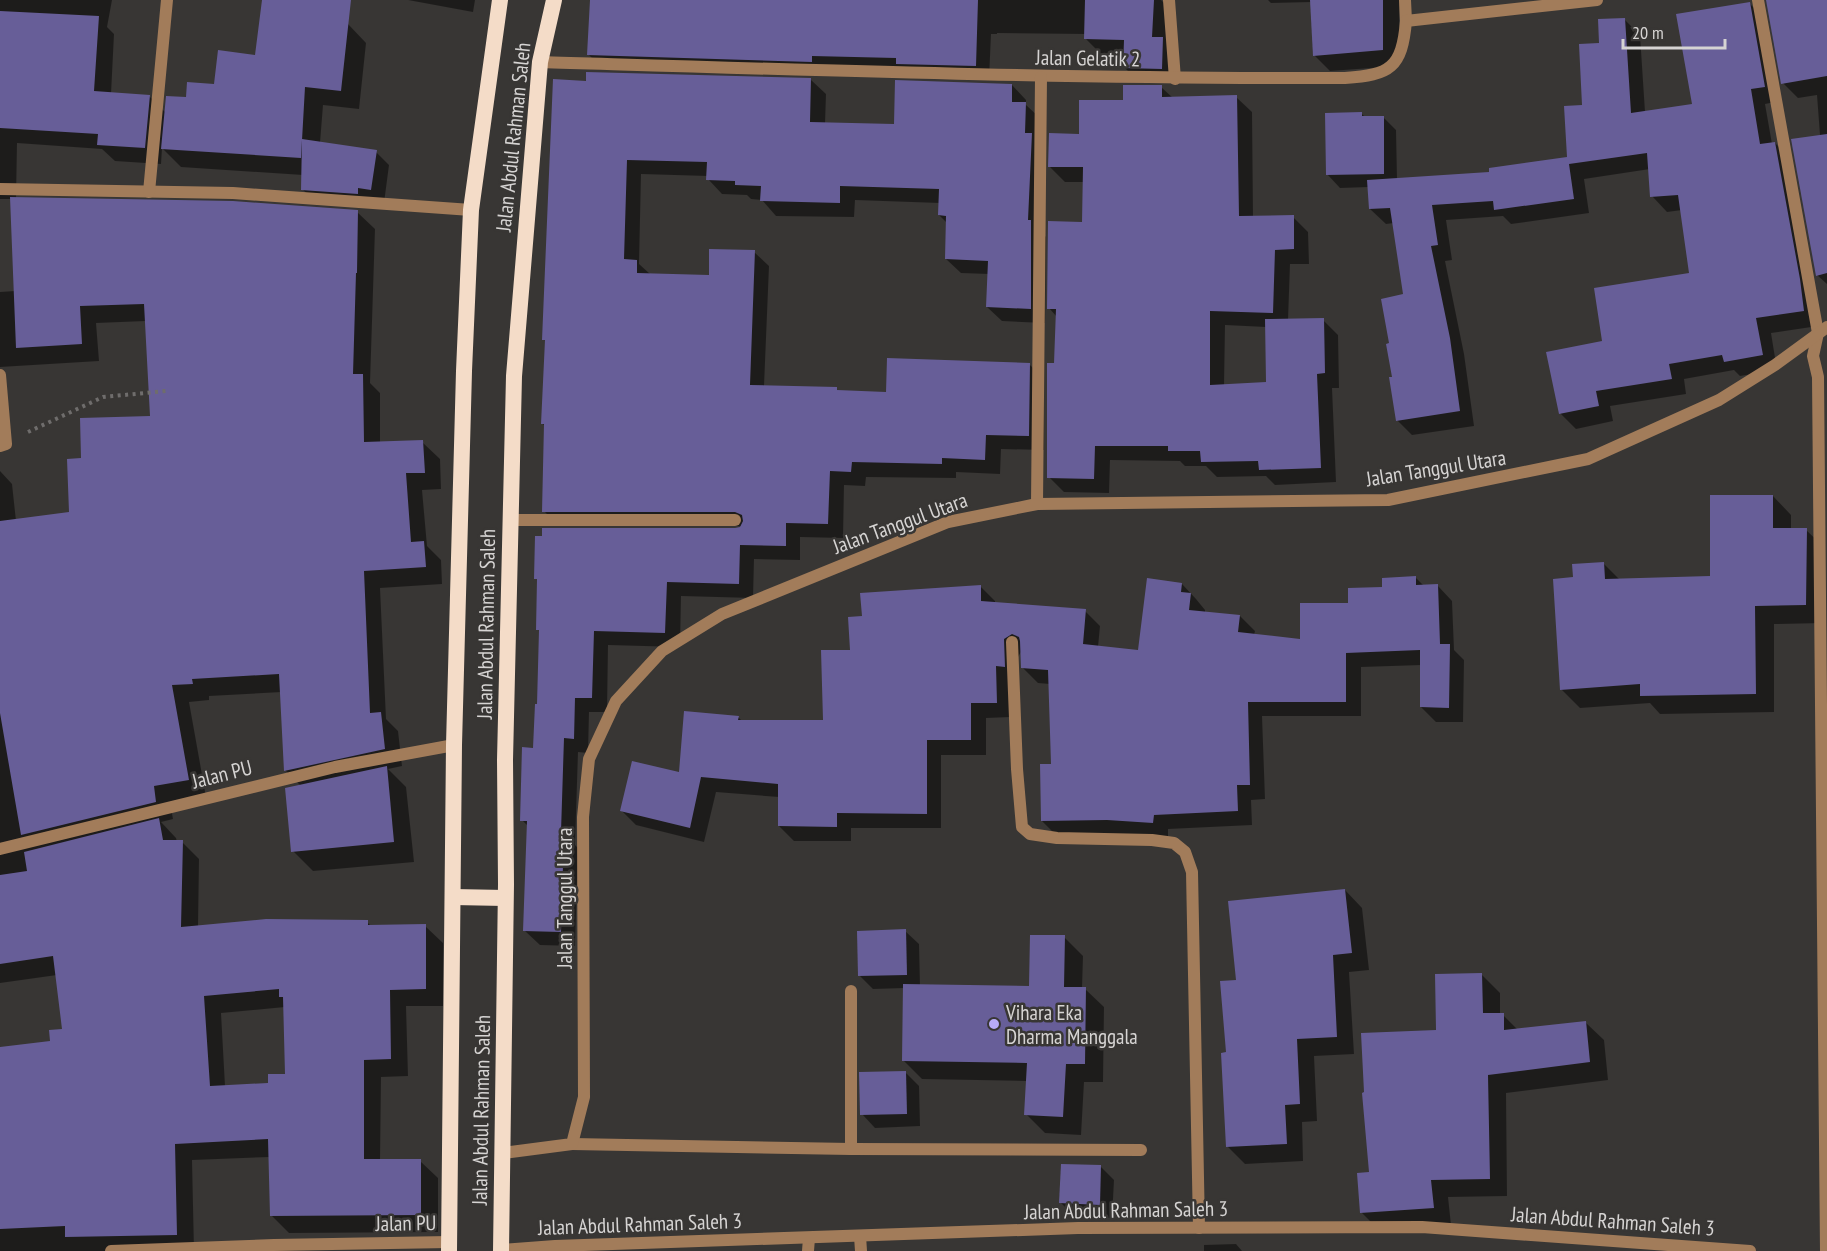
<svg xmlns="http://www.w3.org/2000/svg" width="1827" height="1251" font-family="'PT Sans Narrow',sans-serif">
  <style>
    .shadow { fill: #0007; fill-rule: evenodd }
    .building { fill: #675e98; fill-rule: evenodd }
    .lines { fill: none; stroke-linecap: round; stroke-linejoin: round }
    .path { stroke: #6f6d6c; stroke-width: 4; stroke-dasharray: 3 4.5; stroke-linecap: butt }
    .service { stroke: #a27c5a; stroke-width: 12 }
    .minor { stroke: #a27c5a; stroke-width: 12 }
    .trunk { stroke: #f4dcc8; stroke-width: 16 }
    .poi-dot { fill: #b7abf8; stroke: #383634; stroke-width: 2 }
    .labels { text-anchor: middle; dominant-baseline: central; stroke-width: 5; stroke-linejoin: round; paint-order: stroke }
    .street-label { font-size: 21px; fill: #d6d4d3; stroke: #383634 }
    .poi-label { font-size: 21px; fill: #d6d4d3; stroke: #383634; text-anchor: start }
  </style>
  <rect width="100%" height="100%" fill="#383634"/>
  <g class="shadow">
    <path d="M0 0H112L107 27 114 34 111 94 149 96 166 113 187 98 216 85 257 56 264 0H338L348 24 366 43 359 109 323 105 320 143 376 152 389 165 384 203 316 202 302 189 303 175 181 167 162 148 161 164 115 161 102 149 17 143 16 199 357 212 375 229 370 383 380 393V443L422 442 440 459 441 489 422 490 427 546 441 560 442 584 380 588 386 719 398 731 402 766 388 769 406 787 414 862 313 871 293 851 301 786 285 770 282 692 209 696V700L189 702 206 797 170 803 173 819 161 822 176 838 177 842H182L199 859 198 927 367 922 372 927 425 926 443 943V1006H406L408 1076 381 1077 380 1161H420L438 1178V1232L289 1233 271 1215 270 1157 192 1160 194 1251H0V1049L51 1043 64 1031 57 975 0 983V471L12 484 16 521 70 513 83 460 151 417 146 321 96 323 99 361 0 367V292L15 291 12 199H0ZM285 1007 287 1076 270 1084 225 1086 221 1013Z"/>
    <path d="M408 0H475L473 12Z"/>
    <path d="M591 0H1161L1168 7 1176 82H1139L1125 68V53H1100L1086 39V34L997 33V34H991L989 79 603 69 589 55Z"/>
    <path d="M1268 0H1399V66L1330 71 1314 55 1312 2 1271 3Z"/>
    <path d="M1827 0V284L1817 275 1820 135 1817 95 1798 98 1783 83Z"/>
    <path d="M1749 3 1765 19 1780 101 1765 104 1772 144 1775 143 1790 158 1818 326 1771 333 1777 370 1740 376 1734 370 1684 379 1686 394 1610 406 1613 421 1576 429 1561 414 1548 353 1604 342 1691 275 1682 210 1667 212 1652 196 1650 169 1584 179 1589 213 1511 224 1503 216 1446 220 1452 260 1445 261 1464 354 1474 426 1412 435 1397 420 1391 344 1404 296 1394 223 1386 224 1370 209 1369 187 1340 188 1327 174 1362 114 1365 117H1383L1396 130 1397 179 1491 173 1569 158 1601 45 1625 20 1640 35 1645 112 1694 105Z"/>
    <path d="M811 80 826 94 825 124 895 126 1012 85 1026 100V105L1040 118 1042 233 1046 237 1045 323 1002 321 987 307 989 274 961 273 946 259 947 223 939 215 940 203 855 200 854 217 776 216 762 200 751 199 747 195 722 194 708 179V176L641 174 639 264 650 274 710 276 754 252 769 266 764 386 836 389 840 392 887 393 1029 364 1044 379V450L1001 449 1000 474 956 472V478L866 477 865 486 844 485 843 538 800 537V560L754 559 753 598 681 596 680 647 608 645 607 712H589L588 753 578 752 575 845 578 848 575 946 540 945 525 931 528 826 522 820 535 749 538 705 540 632 538 629 539 581 536 578 543 538 735 530 745 526H559L544 511 546 427 542 423 546 342 544 339 587 82Z"/>
    <path d="M1161 87 1173 98 1236 97 1252 112 1253 217H1293L1308 232 1309 264H1290L1288 320H1323L1338 335 1339 388H1332L1336 482 1275 485 1266 476 1217 477 1206 466H1185L1180 461 1110 460 1109 493 1064 492 1049 477 1057 317 1049 308 1084 223V182H1065L1050 167 1081 135 1124 101ZM1225 325 1266 327 1268 384 1224 386Z"/>
    <path d="M1773 496 1791 515V530H1806L1825 548 1824 623 1774 624V712L1660 714 1650 703 1580 708 1561 689 1574 579 1604 564 1620 580 1711 577Z"/>
    <path d="M1416 578 1424 586H1438L1452 601 1454 650 1464 660 1463 722H1436L1421 707 1422 665 1361 667V716H1262L1265 799 1251 800 1252 825 1168 829V837L1057 836 1042 821 1052 766 1050 684 1038 683 1023 668 1022 650 1018 657 1011 717 986 718V755H941V828H851V841H794L779 826V797L716 792 704 842 636 825 622 811 680 774 738 717 742 721 824 722 863 617 980 586 995 601V604L1085 611 1100 626 1098 647 1139 652 1182 584 1196 599 1205 610V613L1240 616 1255 631 1254 635 1302 640 1350 604 1384 588Z"/>
    <path d="M1345 890 1362 908 1369 970 1349 972 1354 1054 1314 1056 1317 1121 1302 1122 1303 1161 1245 1164 1227 1146 1228 1054Z"/>
    <path d="M905 931 919 944 920 986 1030 988 1064 937 1083 956 1082 988 1085 989 1104 1007 1103 1082H1084L1081 1135 1045 1133 1026 1114 1027 1081 922 1079 904 1061 905 988 873 989 860 976Z"/>
    <path d="M1482 975 1500 993V1015H1503L1518 1030 1585 1022 1604 1040 1608 1080 1506 1093 1507 1196 1448 1197 1451 1225 1379 1230 1361 1212 1371 1174 1438 1031Z"/>
    <path d="M905 1072 919 1086 920 1126 875 1128 862 1114Z"/>
    <path d="M1101 1167 1114 1180 1112 1218 1074 1216 1061 1203Z"/>
    <path d="M1236 1244 1242 1251H1204V1245Z"/>
  </g>
  <g class="building">
    <path d="M262 0H351L341 91 305 87 301 158 161 149 166 96 186 97 187 82 214 84 218 50 255 55Z"/>
    <path d="M590 0H978L976 66 896 64V58L812 56V62L587 55Z"/>
    <path d="M1085 0H1154L1152 37H1163L1162 69 1123 68 1124 40 1084 39Z"/>
    <path d="M1310 0H1383V50L1313 56Z"/>
    <path d="M1766 0H1827V76L1781 84Z"/>
    <path d="M1750 2 1765 87 1751 89 1760 144 1775 142 1800 279 1804 311 1756 318 1763 355 1724 362 1722 355 1669 364 1672 379 1596 391 1599 406 1559 414 1546 352 1602 341 1594 288 1689 273 1678 195 1650 197 1647 153 1569 164 1574 199 1494 210 1493 201 1432 205 1438 245 1431 246 1450 338 1460 411 1396 421 1389 377H1392L1386 344 1389 343 1381 299 1403 294 1390 208 1369 209 1367 180 1489 172V168L1567 157 1564 106 1582 105 1579 44 1599 43 1598 19 1625 18 1631 113 1692 104 1676 14Z"/>
    <path d="M0 11 99 16 94 91 150 95 145 148 97 145 98 134 0 128Z"/>
    <path d="M586 72 811 78 810 122 894 124 895 80 1012 84V102H1026L1025 133H1032L1028 220H1031V309L986 307 988 261 945 259 946 216 938 215 939 189 840 186V203L760 201 761 186 735 185V181L706 180 707 162 627 160 624 259 637 260V273L709 275V249L755 250 750 385 837 387V390L886 392 887 358 1030 363 1029 436 986 435 985 460 942 458V464L852 462 851 472 830 471 828 524 786 523V546L740 545 739 584 667 582 665 633 594 631 592 698H575L574 739 564 738 561 832H564L561 932 523 931 527 821H520L522 747 533 748 535 704H537L539 630H536L537 579H534L535 536H542V528H735L740 527 743 521 742 515 735 512H542L544 424H541L545 340H542L553 79 586 81Z"/>
    <path d="M1123 85H1162V97L1237 95 1239 216 1294 215V249L1275 250 1273 313 1210 311V385L1266 382 1265 319 1324 318 1325 373 1317 374 1321 468 1259 470 1258 461 1201 462 1200 451H1168V446H1095L1094 479 1047 478V363H1054L1056 309H1047L1048 221 1082 222 1083 167H1048L1049 133 1079 134V100H1123Z"/>
    <path d="M1362 112V116H1384V174L1326 175 1325 113Z"/>
    <path d="M1827 134V273L1816 276 1791 139Z"/>
    <path d="M302 139 377 150 371 190 358 188V194L301 190Z"/>
    <path d="M10 197 233 201 358 210 357 273H356L353 374H363L364 442 423 440 425 473H406L411 542 424 541 426 567 364 571 370 713 381 712 385 749 284 771 279 674 192 679 193 684 172 685 189 780 154 786 156 802 21 835 0 713V521L69 512 67 459 81 458 80 418 150 416 144 304 80 306 82 344 16 348Z"/>
    <path d="M1710 495H1773V528H1807L1806 605 1755 606 1756 694 1640 696V684L1560 690 1553 579 1573 577 1572 564 1604 562 1605 579 1710 576Z"/>
    <path d="M1416 576V585L1438 584 1440 644H1450L1449 708 1420 707V650L1346 653V702H1248L1250 785H1237L1238 811 1154 815 1153 823 1107 820 1041 821 1040 764H1051L1048 670 1021 668 1020 641 1019 637 1012 634 1004 639 1005 667 996 666 997 703H971V740H927V814L837 813V827L778 826V784L701 777 690 828 620 811 632 761 679 772 684 711 739 716 738 720H823L821 650H850L848 617 862 616 860 593 981 585V601L1086 609 1083 644 1138 650 1147 578 1182 583 1181 592 1191 593 1189 610 1240 615 1238 632 1300 639V603H1348V588L1382 587V578Z"/>
    <path d="M387 766 394 842 291 852 285 788Z"/>
    <path d="M159 818 163 840H183L181 927 266 919 368 920V925L426 924V989L390 990 391 1059 364 1060V1159H421V1215L270 1216 268 1139 175 1144 177 1235 65 1237V1226L0 1229V1047L50 1041 49 1030 62 1029 53 956 0 964V875L27 871 24 852ZM279 989V997H283L285 1074H268V1083L210 1086 204 996Z"/>
    <path d="M1345 889 1352 953 1333 955 1337 1037 1297 1039 1300 1104 1285 1105 1287 1144 1226 1147 1221 1053 1226 1052 1220 981 1236 980 1228 901Z"/>
    <path d="M906 929 907 975 858 976 857 931Z"/>
    <path d="M1030 935H1065L1064 987H1086L1085 1064H1066L1063 1117 1024 1115 1027 1063 902 1061 903 984 1029 986Z"/>
    <path d="M1482 973 1483 1013H1504V1030L1586 1021 1590 1062 1488 1075 1490 1179 1431 1180 1434 1208 1360 1213 1357 1173 1369 1172 1362 1093 1364 1092 1361 1033 1436 1030 1435 974Z"/>
    <path d="M906 1071 907 1114 860 1115 859 1072Z"/>
    <path d="M1061 1164 1101 1165 1100 1205 1059 1203Z"/>
  </g>
  <g class="lines">
    <path class="path" d="M28 432 103 397 166 391"/>
    <g class="service">
      <path d="M851 991V1149"/>
      <path d="M572 1144 851 1149 1141 1150"/>
      <path d="M860 1236 861 1251"/>
      <path d="M808 1251 809 1238"/>
    </g>
    <g class="minor">
      <path d="M1169 0 1175 79"/>
      <path d="M1405 0 1406 21"/>
      <path d="M1758 0 1818 333 1813 356 1818 377 1826 1251"/>
      <path d="M540 62C808 70 1076 79 1345 78 1390 75 1402 68 1406 21L1597 0"/>
      <path d="M0 189 233 193 471 210"/>
      <path d="M149 192 167 0"/>
      <path d="M0 375 6 444 0 446"/>
      <path d="M1037 504 1041 77"/>
      <path d="M511 520H735"/>
      <path d="M1012 642 1017 769 1022 827 1030 834 1057 838 1152 840 1174 843 1185 852 1192 872 1199 1228"/>
      <path d="M0 849 335 767 454 745"/>
      <path d="M503 1153 572 1144 584 1097 583 817 589 759 616 701 662 651 722 614 948 522 1037 504 1388 500 1588 459 1719 400 1775 365 1827 327"/>
      <path d="M501 1250 555 1246 1078 1228 1422 1227 1750 1251"/>
      <path d="M111 1251 274 1245 449 1242"/>
    </g>
    <g class="trunk">
      <path d="M453 897 505 898"/>
      <path d="M449 1251 454 745 464 371 471 210 500 0"/>
      <path d="M501 1251 506 884 505 760 514 376 540 62 554 0"/>
    </g>
  </g>
  <circle class="poi-dot" cx="994" cy="1024" r="6"/>
  <g class="labels">
    <g class="street-label">
      <text transform="translate(1088 58) rotate(1)">Jalan Gelatik 2</text>
      <text transform="translate(513 137) rotate(-84)">Jalan Abdul Rahman Saleh</text>
      <text transform="translate(1436 468) rotate(-9)">Jalan Tanggul Utara</text>
      <text transform="translate(900 523) rotate(-20)">Jalan Tanggul Utara</text>
      <text transform="translate(486 624) rotate(-89)">Jalan Abdul Rahman Saleh</text>
      <text transform="translate(222 774) rotate(-14)">Jalan PU</text>
      <text transform="translate(564 898) rotate(-90)">Jalan Tanggul Utara</text>
      <text transform="translate(481 1110) rotate(-89)">Jalan Abdul Rahman Saleh</text>
      <text transform="translate(1126 1210) rotate(-1)">Jalan Abdul Rahman Saleh 3</text>
      <text transform="translate(1613 1221) rotate(4)">Jalan Abdul Rahman Saleh 3</text>
      <text transform="translate(406 1223) rotate(-1)">Jalan PU</text>
      <text transform="translate(640 1224) rotate(-2)">Jalan Abdul Rahman Saleh 3</text>
    </g>
    <g class="poi-label">
      <text x="1006" y="1012">Vihara Eka<tspan x="1006" dy="24">Dharma Manggala</tspan></text>
    </g>
  </g>
  <path d="M1623 39v9h102v-9" fill="none" stroke="#d6d4d3" stroke-width="3"/>
  <text x="1632" y="39" font-size="18" fill="#d6d4d3" stroke="#383634" stroke-width="4.5" paint-order="stroke">20 m</text>
</svg>
